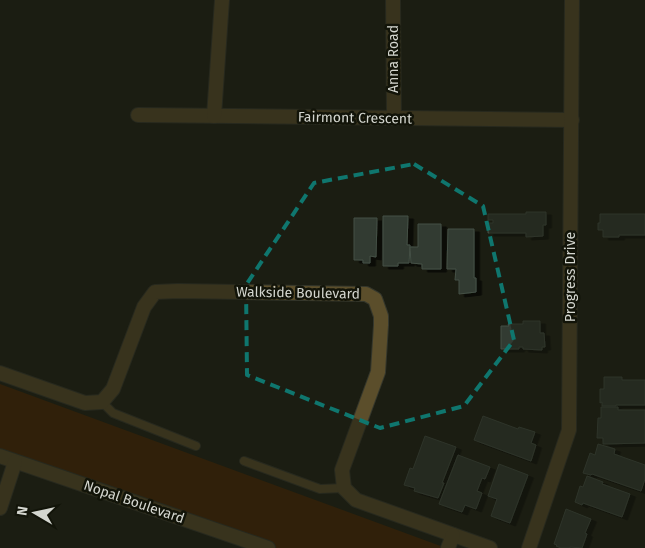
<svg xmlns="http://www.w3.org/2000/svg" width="645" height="548" font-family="'Fira Sans',sans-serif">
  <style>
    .green { fill: #492500 }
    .building { fill: #303a31; stroke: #455046; filter: url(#shadow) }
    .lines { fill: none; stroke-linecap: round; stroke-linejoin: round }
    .service-casing { stroke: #35372c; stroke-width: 10 }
    .minor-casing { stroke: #35372c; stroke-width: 16 }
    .service { stroke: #5b4e2b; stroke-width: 8 }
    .minor { stroke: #5b4e2b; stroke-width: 14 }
    .marked { fill: none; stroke: #0f766e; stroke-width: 4; stroke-dasharray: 10 6; stroke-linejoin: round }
    .labels { text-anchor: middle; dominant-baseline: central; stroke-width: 5; stroke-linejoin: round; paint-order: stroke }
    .street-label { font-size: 14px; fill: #d4d6cf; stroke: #121409 }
  </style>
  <defs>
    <filter id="shadow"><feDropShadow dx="5.5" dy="3" stdDeviation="0" flood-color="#0009"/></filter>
  </defs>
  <rect width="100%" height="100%" fill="#1b1d12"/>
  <path class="green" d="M0 384 446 548H268L0 456Z"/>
  <g class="building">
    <path d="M526 212H546V225H543V236L526 237V233H488V223H493V220H488V214H526Z"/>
    <path d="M600 214H645V235H619V237H603V230H598V223H600Z"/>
    <path d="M383 216H408L407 245H410L409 263H398V266H383Z"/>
    <path d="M354 218H377L376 257 370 256V263H363V260H354Z"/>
    <path d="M418 224H441V269H422V264L411 263 410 247H418Z"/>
    <path d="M448 229H474V278H476V292L459 294V280H455L456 269H447Z"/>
    <path d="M523 321H540V333H544L545 347H542V350L523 349V347H519V349H501V326H509L508 324H523Z"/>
    <path d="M604 377H622V380H645V405H616V406H602V402L600 403V389H604Z"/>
    <path d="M601 407H618V410H645V443L603 444V438H597L598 418H601Z"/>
    <path d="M483 416 518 429 519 427 535 432 531 443 536 445 531 461 474 440Z"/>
    <path d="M425 436 456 447 442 483H444L438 498 414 491 415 488 404 485 410 468 413 469Z"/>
    <path d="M598 444 615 449 614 454 645 465V479L641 491 592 474 591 475 583 473 590 453 595 455Z"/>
    <path d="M458 455 490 467 485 479 482 478 477 491 482 493 476 509 465 505 462 512 439 504Z"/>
    <path d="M499 464 528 475 510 523 491 516 497 499 488 496Z"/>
    <path d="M587 476 603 482 602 484 630 494 622 517 583 503 582 505 575 502 580 486 583 487Z"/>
    <path d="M566 509 591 519 585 533 587 534 582 548 570 547V548H561L556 546 557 545 554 544Z"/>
  </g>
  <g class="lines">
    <g class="service-casing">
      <g id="service">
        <path d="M102 402 113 413 196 446"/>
        <path d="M244 461 320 489 344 488"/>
      </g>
    </g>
    <g class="minor-casing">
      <g id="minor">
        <path d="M393 0 394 118"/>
        <path d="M138 115 572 120"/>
        <path d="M214 116 222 0"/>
        <path d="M0 373 85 403 102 402 113 389 144 307 155 292 178 291 366 294 375 299 381 316V325L378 372 342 470 344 488 356 500 490 548"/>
        <path d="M0 456 268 548"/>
        <path d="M0 508 15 462"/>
        <path d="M448 548 453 535"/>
        <path d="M529 548 569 430 572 0"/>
      </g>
    </g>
    <use href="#service" class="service"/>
    <use href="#minor" class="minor"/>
  </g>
  <path d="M0 0H645V548H0ZM414 164 483 206 514 340 464 406 380 428 247 375 246 285 314 183Z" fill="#1b1d12" fill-opacity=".55" fill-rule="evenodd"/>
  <path class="marked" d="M414 164 483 206 514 340 464 406 380 428 247 375 246 285 314 183Z"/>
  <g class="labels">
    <g class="street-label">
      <text transform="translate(393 59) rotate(-90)">Anna Road</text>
      <text transform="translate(355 118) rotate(1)">Fairmont Crescent</text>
      <text transform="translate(570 277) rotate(-90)">Progress Drive</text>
      <text transform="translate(298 293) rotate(1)">Walkside Boulevard</text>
      <text transform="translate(134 502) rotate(19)">Nopal Boulevard</text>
    </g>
  </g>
  <g transform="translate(35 513) rotate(279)" stroke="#121409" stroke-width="4" paint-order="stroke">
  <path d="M0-4L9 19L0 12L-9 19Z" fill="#d4d6cf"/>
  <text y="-8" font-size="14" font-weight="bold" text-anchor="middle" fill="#d4d6cf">N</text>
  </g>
</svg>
